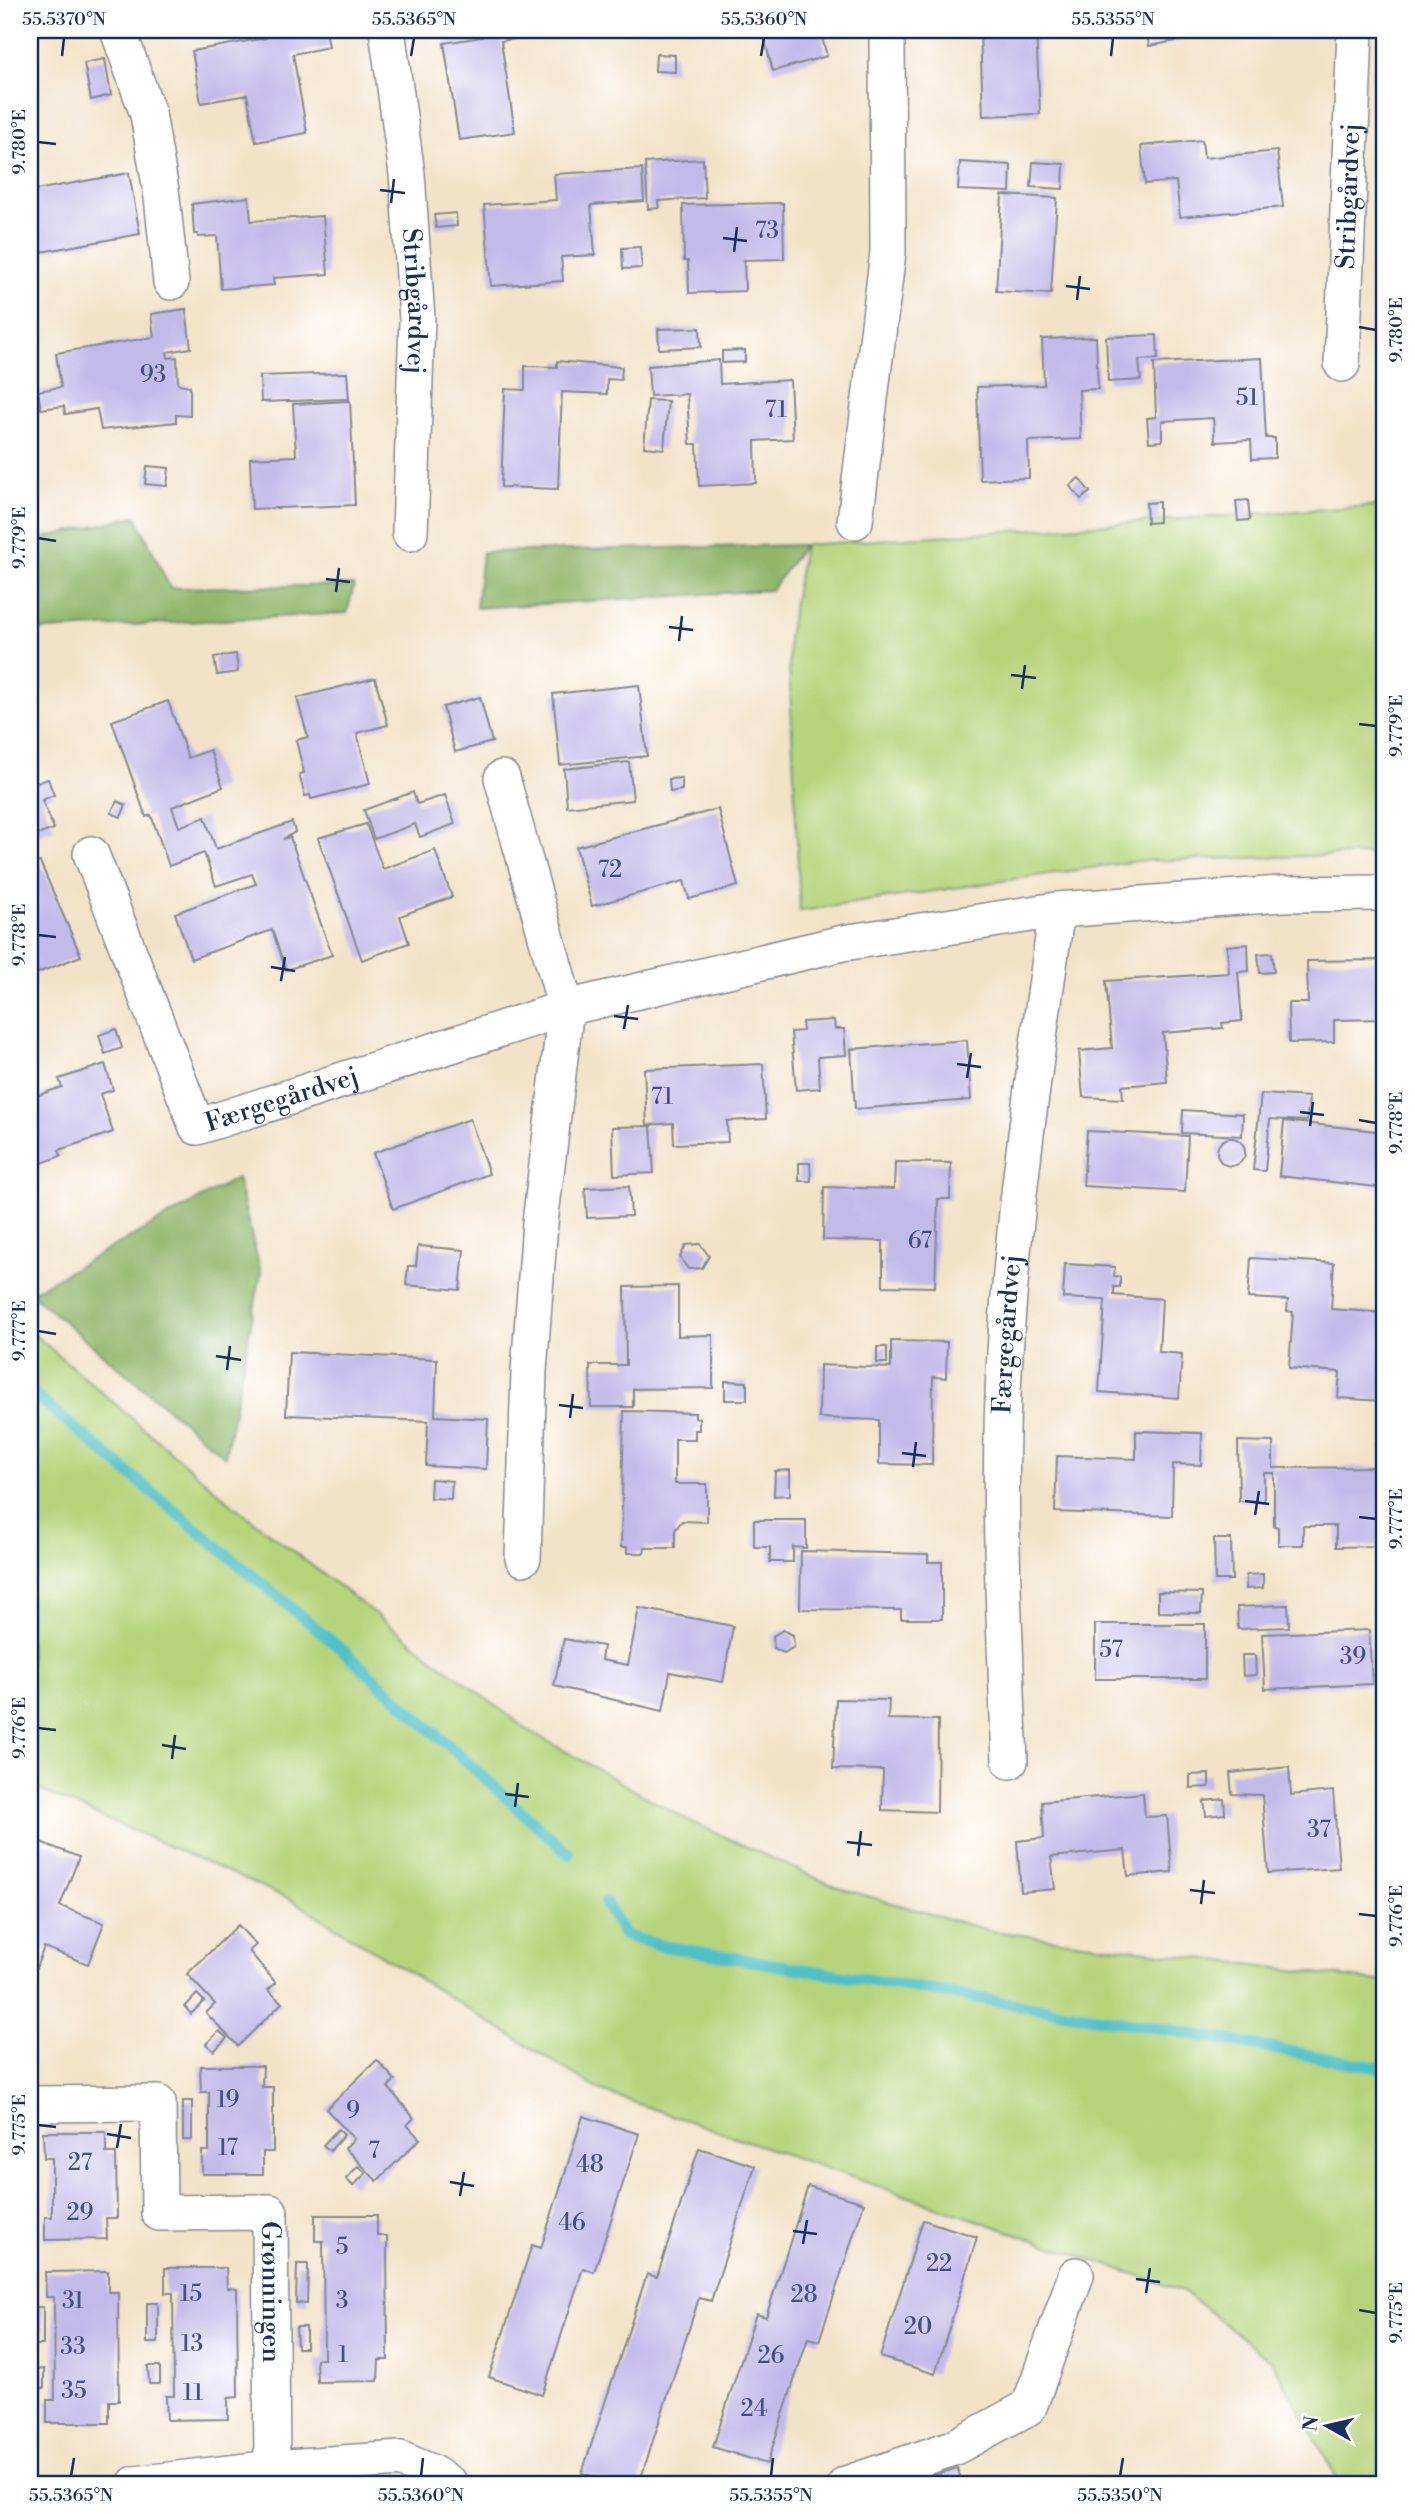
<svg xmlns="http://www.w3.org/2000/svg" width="1415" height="2514" font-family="'Libre Bodoni',serif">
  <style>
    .green { fill: #b6d47b; stroke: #68826c; stroke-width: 2 }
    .forest { fill: #90b66b; stroke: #567264; stroke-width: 2 }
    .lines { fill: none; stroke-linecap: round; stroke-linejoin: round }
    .stream { stroke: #51bfc6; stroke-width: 12 }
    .building { fill: #c2bae9 }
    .minor-casing { stroke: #868992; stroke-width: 38 }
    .minor { stroke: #fff; stroke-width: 35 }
    .ticks { fill: none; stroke: #1b2f5e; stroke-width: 2.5 }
    .labels { text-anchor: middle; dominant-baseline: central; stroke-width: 5; stroke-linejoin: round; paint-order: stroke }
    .number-label { font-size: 23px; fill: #455281 }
    .street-label { font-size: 26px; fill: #1b2f5e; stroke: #fff }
    .neatline { fill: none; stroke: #1b2f5e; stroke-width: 2.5 }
    .ticks-label { font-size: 18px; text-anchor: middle; fill: #1b2f5e }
  </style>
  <rect width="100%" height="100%" fill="#fff"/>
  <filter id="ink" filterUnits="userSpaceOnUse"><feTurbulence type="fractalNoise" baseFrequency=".0143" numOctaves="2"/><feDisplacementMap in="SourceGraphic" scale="14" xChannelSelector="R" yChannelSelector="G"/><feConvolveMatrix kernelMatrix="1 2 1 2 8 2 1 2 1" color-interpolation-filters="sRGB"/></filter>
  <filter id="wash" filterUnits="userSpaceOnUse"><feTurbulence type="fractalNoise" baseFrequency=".00686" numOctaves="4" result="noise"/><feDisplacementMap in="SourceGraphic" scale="28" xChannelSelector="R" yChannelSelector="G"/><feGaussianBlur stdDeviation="1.57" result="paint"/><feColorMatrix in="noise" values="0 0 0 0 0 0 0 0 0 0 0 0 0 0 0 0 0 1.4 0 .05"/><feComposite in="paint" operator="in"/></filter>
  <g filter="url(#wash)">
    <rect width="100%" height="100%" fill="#f1e3c7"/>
    <g class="green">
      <path d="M1385 505V854L1137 861 800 911 788 638 804 545Z"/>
      <path d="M30 1331 239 1510 526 1729 689 1821 836 1887 991 1931 1385 1982V2484H1340L1273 2362 1183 2291 601 2091 290 1899 30 1786Z"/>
    </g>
    <g class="forest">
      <path d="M136 516 170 588 354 585 347 613 30 631V541Z"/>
      <path d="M804 545 771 590 476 608 482 552Z"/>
      <path d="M237 1178 261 1273 225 1457 30 1293Z"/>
    </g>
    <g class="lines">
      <g class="stream">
        <path d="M30 1391 347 1654 569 1854"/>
        <path d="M605 1902 624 1935 662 1946 1148 2026 1385 2069"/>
      </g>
    </g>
    <g id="blocks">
      <g class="building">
        <path d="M264 30H326L329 47 293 54 307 133 256 142 247 95 201 103 192 51 266 38Z"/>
        <path d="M481 30H533L534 36 501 41 515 132 459 140 444 43 482 37Z"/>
        <path d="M762 30H820L827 56 773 71Z"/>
        <path d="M980 30H1036L1040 114 983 116Z"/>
        <path d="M1146 30H1186L1187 39 1149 46Z"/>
        <path d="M656 54 675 55V72L655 71Z"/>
        <path d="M105 59 111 95 91 100 84 63Z"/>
        <path d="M1202 140 1204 158 1277 151 1283 207 1180 217 1176 181 1145 184 1141 146Z"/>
        <path d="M703 159 705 198 658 201 659 208 648 209 645 163Z"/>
        <path d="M960 162 1011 165 1010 192 958 190Z"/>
        <path d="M1033 162 1064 164 1063 189 1031 187Z"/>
        <path d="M642 169 644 201 591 205 595 255 561 257 563 281 491 286 484 205 556 200 554 174Z"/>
        <path d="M129 173 140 234 30 254V191Z"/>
        <path d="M1002 195 1057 198 1051 294 996 291Z"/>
        <path d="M249 197 251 221 323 216 328 274 273 278 274 285 221 289 217 236 198 237V234H194L192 204Z"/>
        <path d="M783 203 784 259 744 260 745 291 689 293 688 261H684L683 205Z"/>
        <path d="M456 213 457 226 436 228 434 215Z"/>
        <path d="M640 247 642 268 623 269 622 248Z"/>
        <path d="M186 309 191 348 167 352 168 358 177 357 178 384 190 386V416L176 415V422L101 430 97 409 65 414 64 406 41 409 38 391 61 387 56 353 154 337 151 314Z"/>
        <path d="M700 328 701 347 659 349 658 329Z"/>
        <path d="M1157 335 1158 359 1139 360 1141 380 1108 382 1106 337Z"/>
        <path d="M1096 337 1098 389 1079 390 1081 439 1028 441 1029 478 980 480 977 387 1044 385 1042 339Z"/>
        <path d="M745 350V362L722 363V351Z"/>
        <path d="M1262 358 1266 438H1275V458L1252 459 1251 440 1215 442 1213 418 1162 421V441L1149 442 1147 418 1156 417 1154 363Z"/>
        <path d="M719 360 720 384 790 380 793 439 755 441 756 483 699 486 697 444H690L687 394 650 396 648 366Z"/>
        <path d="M557 361 622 367 621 380 607 379V394L562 392 558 489 501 487 505 389 525 390V366L557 367Z"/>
        <path d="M347 373 349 399 261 402 260 376Z"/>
        <path d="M648 400 668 401 664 449 644 447Z"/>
        <path d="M350 401 355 505 252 509 250 458 296 456 293 404Z"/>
        <path d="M147 466 169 468 167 486 145 484Z"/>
        <path d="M1079 478 1090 492 1081 499 1070 486Z"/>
        <path d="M1248 500 1250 520 1238 521 1236 501Z"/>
        <path d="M1159 502V522L1147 523 1146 503Z"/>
        <path d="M236 654 238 672 217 675 214 657Z"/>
        <path d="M375 678 388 725 357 733 370 784 311 799 310 795 305 796 299 774 304 773 296 740 308 737 297 698Z"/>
        <path d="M639 685 647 756 560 765 553 694Z"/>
        <path d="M480 697 492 742 455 752 443 707Z"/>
        <path d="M168 701 188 758 210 750 223 787 172 807 179 827 205 817 216 849 292 822 295 832 283 839 290 837 332 955 286 970 272 930 191 959 175 913 256 884 252 874 216 886 204 853 169 866 151 815 146 817 112 721Z"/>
        <path d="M629 762 633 800 567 807 564 769Z"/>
        <path d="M682 778V790L670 792 669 779Z"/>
        <path d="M48 779 54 795 42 800 54 829 37 835 30 818V785Z"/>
        <path d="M413 792 417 804 445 795 455 824 420 837 415 824 374 839 364 810Z"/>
        <path d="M117 801 126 805 121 817 111 813Z"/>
        <path d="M718 809 738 886 689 899 684 881 592 906 576 847Z"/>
        <path d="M366 824 383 869 435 850 452 897 400 916 409 943 362 960 318 838Z"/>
        <path d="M40 862 81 956 30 976V865Z"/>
        <path d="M1248 944 1249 971 1238 972 1242 1021 1222 1023 1223 1028 1163 1033 1167 1082 1122 1086 1123 1099 1083 1097 1079 1051 1112 1048 1106 981 1229 973 1227 946Z"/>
        <path d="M1272 953 1274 972 1260 973 1258 954Z"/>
        <path d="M1385 960V1019L1334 1020V1042L1289 1043 1288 1003H1308L1307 961Z"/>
        <path d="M834 1020 835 1029H844L846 1055 818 1057 820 1088 796 1090 791 1032 803 1031 802 1022Z"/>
        <path d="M116 1029 122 1048 105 1054 99 1035Z"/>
        <path d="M967 1040 971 1100 855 1109 851 1049Z"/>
        <path d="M105 1064 113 1090 100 1094 113 1132 59 1150 61 1156 37 1165 35 1159 30 1161V1098L62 1087 59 1079Z"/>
        <path d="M763 1064 766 1119 727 1121 728 1142 674 1144 673 1123 647 1125 644 1069Z"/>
        <path d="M1261 1094 1309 1097 1307 1121 1270 1119 1265 1171 1253 1170Z"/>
        <path d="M1183 1110 1243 1114 1242 1136 1182 1133Z"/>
        <path d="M470 1119 489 1174 393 1209 373 1153Z"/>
        <path d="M1284 1121 1385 1132V1188L1279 1176Z"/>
        <path d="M651 1126 654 1173 614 1175 612 1127Z"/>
        <path d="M1087 1131 1188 1136 1185 1192 1083 1186Z"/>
        <circle cx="1231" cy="1152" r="14"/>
        <path d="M895 1162 951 1163 950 1199H938L935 1287 883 1286V1241L823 1240 824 1187 894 1189Z"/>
        <path d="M799 1163H810L811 1181H799Z"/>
        <path d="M629 1186 631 1216 587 1218 585 1188Z"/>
        <path d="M700 1244 709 1256 702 1268 688 1269 680 1257 686 1245Z"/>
        <path d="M418 1246 464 1250 460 1290 406 1285 408 1266H416Z"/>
        <path d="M1251 1258 1334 1263 1331 1309 1385 1313 1380 1401 1338 1398 1340 1372 1289 1368 1293 1312 1287 1311 1288 1300 1248 1298Z"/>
        <path d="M1065 1264 1115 1267 1114 1276 1120 1277V1287H1114V1295L1162 1299 1159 1352 1182 1354 1179 1398 1099 1392 1105 1300 1063 1298Z"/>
        <path d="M678 1286V1336L713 1335V1388L633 1389V1407H591L590 1365H626L625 1287Z"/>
        <path d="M891 1341 947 1342 946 1378 933 1377 932 1465 879 1464V1420L819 1418 820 1365 891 1368Z"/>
        <rect x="877" y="1347" width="10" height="16"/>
        <path d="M289 1352 437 1359 435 1416 488 1419 486 1469 426 1466 428 1421 286 1415Z"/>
        <path d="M725 1381 747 1382V1400H725Z"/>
        <path d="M624 1411 695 1413V1418H699V1430H695V1439H675V1484H707V1522L682 1521 675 1530V1548H645L644 1553H627V1547H621Z"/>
        <path d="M1136 1431 1202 1433 1201 1465 1173 1464 1172 1516 1055 1512 1057 1456 1136 1459Z"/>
        <path d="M1238 1441 1273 1442V1468L1381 1467V1445H1385V1526H1381V1546L1336 1547V1526H1303V1545H1278V1527L1274 1526V1473H1264V1501H1239Z"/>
        <path d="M790 1470V1495L774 1496 775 1471Z"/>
        <path d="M431 1479 452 1481 451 1499 430 1498Z"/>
        <path d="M754 1520H806V1548L793 1547V1562H770V1547H754Z"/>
        <path d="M1214 1539H1231L1232 1580H1215Z"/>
        <path d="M801 1551 928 1554V1562H942V1619H901V1610L800 1609Z"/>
        <path d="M1263 1574V1588L1246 1589V1575Z"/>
        <path d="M1158 1592 1202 1593 1201 1613 1158 1612Z"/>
        <path d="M1288 1605 1289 1627 1238 1629 1237 1607Z"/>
        <path d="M639 1608 733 1626 723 1682 670 1672 663 1711 554 1686 564 1639 603 1646 601 1660 628 1665Z"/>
        <rect x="1095" y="1624" width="110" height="55"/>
        <path d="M783 1630 793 1635 794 1647 784 1653 774 1648 773 1636Z"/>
        <path d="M1369 1630 1372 1684 1265 1689 1262 1634Z"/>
        <path d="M1242 1655H1255L1256 1675 1243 1676Z"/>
        <path d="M836 1699 889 1700 888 1719 938 1720 937 1812 882 1810 883 1770 833 1769Z"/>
        <path d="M1289 1767 1291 1795 1333 1791 1339 1868 1268 1873 1262 1795 1232 1794 1230 1773Z"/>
        <path d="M1209 1774V1787L1190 1788V1775Z"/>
        <path d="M1143 1793 1145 1817 1167 1816 1172 1872 1128 1876 1125 1850 1051 1857 1055 1889 1021 1892 1017 1841 1044 1838 1042 1802Z"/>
        <path d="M1224 1799 1225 1814 1206 1816 1204 1801Z"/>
        <path d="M38 1841 79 1857 60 1906 104 1923 88 1964 44 1947 36 1968 30 1966V1862Z"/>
        <path d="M238 1925 256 1945 249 1951 276 1983 268 1990 282 2003 238 2046 206 2013 215 2004 187 1974Z"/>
        <path d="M197 1994 204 2001 191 2014 185 2007Z"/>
        <path d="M219 2031 227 2038 214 2051 206 2044Z"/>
        <path d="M377 2060 395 2080 388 2087 414 2118 407 2125 420 2139 377 2181 345 2148 354 2139 326 2109Z"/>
        <path d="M200 2066H263L262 2087H273V2152H263V2174H202V2151H209V2092H201Z"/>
        <rect x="183" y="2101" width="9" height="39"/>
        <path d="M583 2116 639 2134 594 2272 583 2268 542 2395 489 2377 532 2245 541 2248Z"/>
        <path d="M338 2129 344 2135 330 2151 323 2145Z"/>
        <path d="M43 2132H106V2153H116L117 2218H106L107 2239 45 2240V2217H52V2158H44Z"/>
        <path d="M699 2148 755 2166 711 2301 699 2298 639 2484H616L582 2473 647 2274 657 2277Z"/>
        <path d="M358 2166 366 2173 353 2186 346 2179Z"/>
        <path d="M808 2186 864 2203 819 2341 808 2338 767 2464 713 2447 756 2314 766 2317Z"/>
        <path d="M315 2215H377V2236H387L388 2360H379L378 2381 317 2382 316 2359H324L323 2241H315Z"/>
        <path d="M923 2220 977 2237 935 2374 880 2357Z"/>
        <path d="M297 2264H308L307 2304 296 2303Z"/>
        <path d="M165 2268H226L227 2288 237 2289 238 2397 228 2398V2419L167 2420 166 2396H174L173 2293H165Z"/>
        <path d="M108 2271V2292H118L119 2401H109V2423H47V2400H55L54 2297H46L45 2272Z"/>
        <rect x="147" y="2303" width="11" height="40"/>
        <rect x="34" y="2307" width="9" height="38"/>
        <path d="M296 2327H306V2348H297Z"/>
        <path d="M148 2366H160V2384H149Z"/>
        <path d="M44 2369V2388L35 2389 34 2370Z"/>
        <path d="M957 2468 963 2484H908Z"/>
      </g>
    </g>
  </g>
  <g filter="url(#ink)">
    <use href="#blocks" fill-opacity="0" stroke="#868992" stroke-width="2"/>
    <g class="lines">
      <g class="minor-casing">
        <g id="minor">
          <path d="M118 30 148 114 162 197 171 282"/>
          <path id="s1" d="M387 30 407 174 417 319 410 533"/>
          <path id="s2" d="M1342 364 1355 30"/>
          <path d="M855 521 888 252 887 30"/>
          <path d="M502 778 566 1008 540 1223 529 1371 523 1558"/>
          <path id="s3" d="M91 854 197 1127 566 1008 843 943 1057 910 1282 894 1385 893"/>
          <path id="s4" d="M1010 1761C1004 1625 997 1489 1005 1353 1014 1204 1036 1057 1057 910"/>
          <path id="s5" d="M30 2104 158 2103 159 2213 270 2212 272 2468 135 2484"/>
          <path d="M272 2468 400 2459 431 2472 450 2484"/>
          <path d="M846 2484 953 2448 1029 2407 1076 2275"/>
        </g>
      </g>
      <use href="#minor" class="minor"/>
    </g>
  </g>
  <path class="ticks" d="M62 56 64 38M411 56 414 38M761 56 764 38M1111 56 1113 38M38 142 56 144M380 190 405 193M391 203 394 179M723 238 747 241M734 252 737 227M1066 286 1090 289M1077 300 1080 276M1359 327 1376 330M38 538 56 541M326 579 350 582M336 592 339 568M669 627 693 630M679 641 682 616M1011 675 1036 678M1022 689 1025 665M1359 724 1376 726M38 935 56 937M271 967 295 971M281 981 285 957M614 1016 638 1019M624 1029 628 1005M957 1064 981 1067M967 1078 971 1053M1300 1112 1324 1115M1359 1120 1376 1123M1310 1126 1313 1102M38 1331 56 1334M216 1356 241 1360M227 1370 230 1346M559 1405 583 1408M570 1418 573 1394M902 1453 926 1456M913 1467 916 1442M1245 1501 1269 1504M1255 1515 1259 1491M1359 1517 1376 1519M38 1728 56 1730M162 1745 186 1749M172 1759 175 1735M505 1794 529 1797M515 1807 518 1783M847 1842 872 1845M858 1856 861 1831M1190 1890 1215 1893M1201 1904 1204 1880M1359 1914 1376 1916M38 2125 56 2127M107 2134 131 2138M117 2148 121 2124M450 2182 474 2186M460 2196 464 2172M793 2231 817 2234M803 2244 807 2220M1136 2279 1160 2282M1146 2293 1150 2268M1359 2310 1376 2313M71 2476 74 2458M421 2476 423 2458M771 2476 773 2458M1120 2476 1123 2458"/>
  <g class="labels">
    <g class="number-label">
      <text x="767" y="231">73</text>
      <text x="153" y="375">93</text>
      <text x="1247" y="398">51</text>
      <text x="776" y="410">71</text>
      <text x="610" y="870">72</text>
      <text x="662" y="1097">71</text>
      <text x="920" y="1241">67</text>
      <text x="1111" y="1650">57</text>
      <text x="1353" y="1657">39</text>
      <text x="1319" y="1830">37</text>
      <text x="228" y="2100">19</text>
      <text x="353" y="2111">9</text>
      <text x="228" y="2148">17</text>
      <text x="374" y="2151">7</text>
      <text x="80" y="2163">27</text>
      <text x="590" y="2165">48</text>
      <text x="80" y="2213">29</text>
      <text x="572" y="2223">46</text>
      <text x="342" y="2247">5</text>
      <text x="939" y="2264">22</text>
      <text x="191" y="2294">15</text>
      <text x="804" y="2295">28</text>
      <text x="73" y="2301">31</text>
      <text x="342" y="2301">3</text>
      <text x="918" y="2327">20</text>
      <text x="192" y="2344">13</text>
      <text x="73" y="2347">33</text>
      <text x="343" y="2355">1</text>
      <text x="771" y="2356">26</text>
      <text x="74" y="2391">35</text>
      <text x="193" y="2393">11</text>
      <text x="754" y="2409">24</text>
    </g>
    <g class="street-label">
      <text stroke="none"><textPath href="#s2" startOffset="168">Stribgårdvej</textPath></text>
      <text stroke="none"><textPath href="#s1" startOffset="273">Stribgårdvej</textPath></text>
      <text stroke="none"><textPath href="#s3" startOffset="382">Færgegårdvej</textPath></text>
      <text stroke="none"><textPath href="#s4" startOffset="427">Færgegårdvej</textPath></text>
      <text stroke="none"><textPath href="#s5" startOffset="429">Grønningen</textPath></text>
    </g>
  </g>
  <rect width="1415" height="2514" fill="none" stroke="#fff" stroke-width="77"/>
  <g transform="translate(1327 2426) rotate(278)" stroke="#ffffff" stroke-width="5" paint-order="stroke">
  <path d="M0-5L12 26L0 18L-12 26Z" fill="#1b2f5e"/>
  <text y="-10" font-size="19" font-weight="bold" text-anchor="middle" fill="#1b2f5e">N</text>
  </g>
  <rect x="38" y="38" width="1338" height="2438" class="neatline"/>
  <g class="ticks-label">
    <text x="64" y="25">55.5370°N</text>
    <text x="414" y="25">55.5365°N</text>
    <text x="764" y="25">55.5360°N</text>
    <text x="1113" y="25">55.5355°N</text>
    <text transform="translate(19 142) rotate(-90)" y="6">9.780°E</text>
    <text transform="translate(1396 330) rotate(-90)" y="6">9.780°E</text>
    <text transform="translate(19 538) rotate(-90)" y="6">9.779°E</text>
    <text transform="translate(1396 726) rotate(-90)" y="6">9.779°E</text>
    <text transform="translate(19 935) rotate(-90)" y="6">9.778°E</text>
    <text transform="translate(1396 1123) rotate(-90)" y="6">9.778°E</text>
    <text transform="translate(19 1331) rotate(-90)" y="6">9.777°E</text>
    <text transform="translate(1396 1519) rotate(-90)" y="6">9.777°E</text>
    <text transform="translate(19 1728) rotate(-90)" y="6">9.776°E</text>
    <text transform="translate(1396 1916) rotate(-90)" y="6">9.776°E</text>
    <text transform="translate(19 2125) rotate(-90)" y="6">9.775°E</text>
    <text transform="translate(1396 2313) rotate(-90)" y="6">9.775°E</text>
    <text x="71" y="2501">55.5365°N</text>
    <text x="421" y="2501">55.5360°N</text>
    <text x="771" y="2501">55.5355°N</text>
    <text x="1120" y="2501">55.5350°N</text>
  </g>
</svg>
